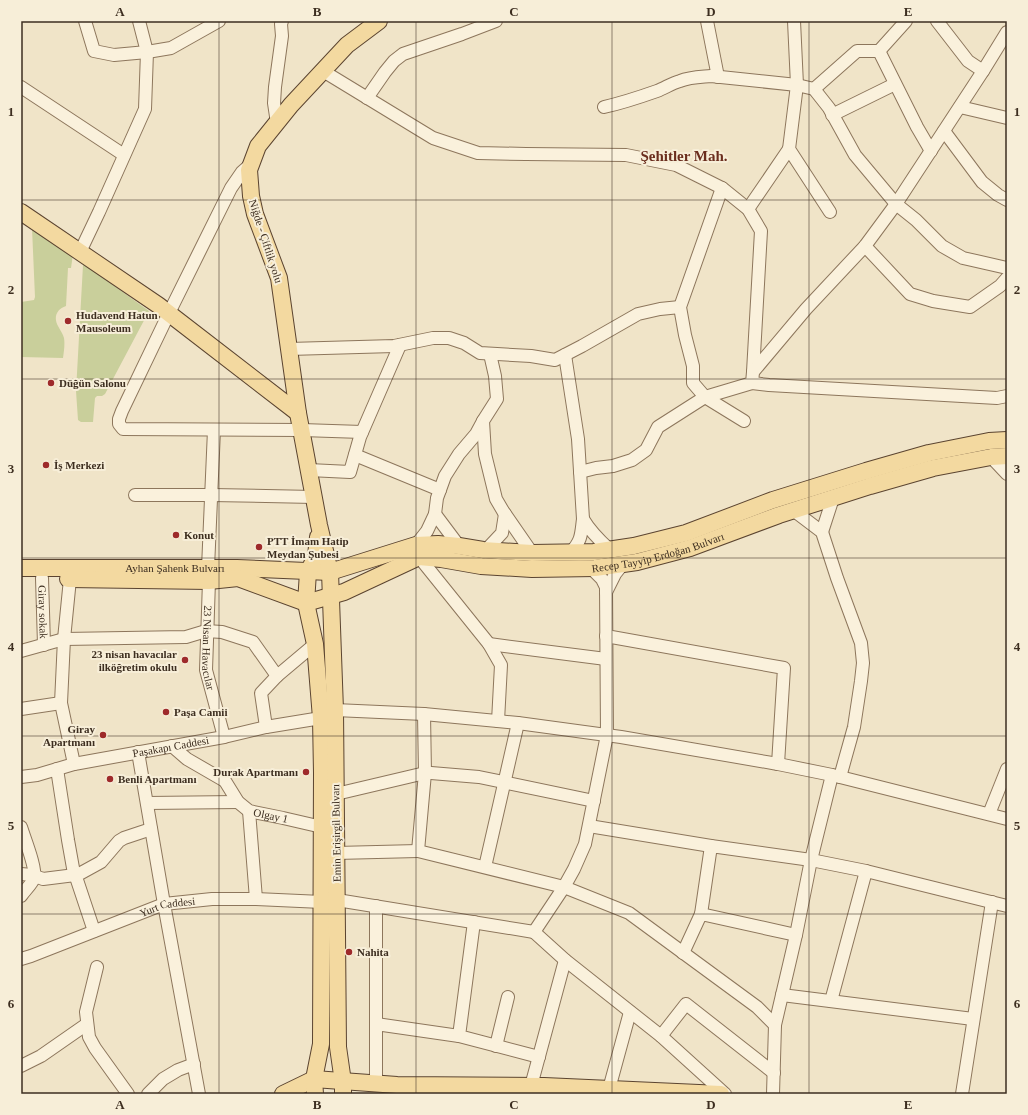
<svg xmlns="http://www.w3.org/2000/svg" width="1028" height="1115" font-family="Georgia,serif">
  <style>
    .green { fill: #c9cf9b }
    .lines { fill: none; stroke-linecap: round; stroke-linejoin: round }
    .minor-casing { stroke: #8d765c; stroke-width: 14 }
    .major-casing { stroke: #5b4430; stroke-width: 18 }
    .minor { stroke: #faf1dc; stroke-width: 12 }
    .major { stroke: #f3d9a0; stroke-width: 16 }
    .grid { fill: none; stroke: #3d2e20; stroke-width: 1; stroke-opacity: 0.55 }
    .poi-dot { fill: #9e2a2b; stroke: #f7eed8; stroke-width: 1.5 }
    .labels { text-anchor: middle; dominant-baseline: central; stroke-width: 4; stroke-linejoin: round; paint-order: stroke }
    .street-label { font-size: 11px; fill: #3d2e20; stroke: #f7eed8 }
    .poi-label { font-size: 11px; font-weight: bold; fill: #3d2e20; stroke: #f7eed8; text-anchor: start }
    .district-label { font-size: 15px; font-weight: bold; fill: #6b2e1e; stroke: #f7eed8 }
    .neatline { fill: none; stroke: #3d2e20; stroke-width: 1.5 }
    .grid-label { font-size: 13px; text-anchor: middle; font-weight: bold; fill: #3d2e20 }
  </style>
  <rect width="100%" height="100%" fill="#f0e4c8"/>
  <g class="green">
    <path d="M32 228 73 254 71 268H68L66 306C57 309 53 317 58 326 60 330 63 334 64 338 65 344 64 351 63 358L21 357V302L34 300 35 297Z"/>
    <path d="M84 264 149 311 105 394 102 396H97L95 398 93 422H81L78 420 76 391 83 265Z"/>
  </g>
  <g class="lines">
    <g class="minor-casing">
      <g id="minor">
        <path d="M85 21 94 51 114 55 147 52 171 48 219 21"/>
        <path d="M707 21 718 77"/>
        <path d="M794 21 797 85 789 149 830 212"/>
        <path d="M937 21 968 61 983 71"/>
        <path d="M879 51 917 127 931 151"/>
        <path d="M323 71 433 138 478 153 526 154 626 155 676 165 722 188 748 209 761 231 753 372"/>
        <path d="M21 87 124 155"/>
        <path d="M814 89 857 51H879L906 21"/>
        <path d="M367 98 385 72 394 61 403 54 462 34 496 21"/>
        <path d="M604 107C622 103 640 97 657 91 665 88 672 83 680 81 690 77 701 77 711 76L797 85 814 89 829 108 855 155 896 204 916 220 942 246 963 258 1007 268"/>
        <path d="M960 107 1007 118"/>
        <path d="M832 115 895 84"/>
        <path d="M277 123 274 103 275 87 282 36 281 24 282 21"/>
        <path d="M944 131 982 182 998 195 1007 200"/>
        <path d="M251 164 242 172 231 188 169 313 122 411 119 419V424L123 429 302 430 362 432"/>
        <path d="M722 188 680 307 685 335 693 366V383L705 397 744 421"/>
        <path d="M748 209 789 149"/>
        <path d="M865 246 910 294 933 301 970 307 1000 286 1007 278"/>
        <path d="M80 252 99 212 145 109 147 52 139 21"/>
        <path d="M289 349 394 346 433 338H449L464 343 480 353 531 356 555 360 582 346 638 314 660 309 680 307"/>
        <path d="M490 354 495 376 497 399 483 421 485 454 496 499 503 511 532 553"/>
        <path d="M565 355 578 439 583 519"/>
        <path d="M752 383 769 385 997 398 1007 396"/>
        <path d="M355 455 440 490"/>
        <path d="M991 457 1007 474"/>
        <path d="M309 470 350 472 360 437 400 345"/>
        <path d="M580 472 596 468 613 466 632 460 646 450 658 427 705 397 752 383 753 372 806 309 865 246 896 204 983 71 1007 32"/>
        <path d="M135 495H211L314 497"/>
        <path d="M793 510 822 532 837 578 861 643 863 663 861 681 854 727 840 777"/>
        <path d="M435 514 459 546"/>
        <path d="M822 532 833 498"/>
        <path d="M416 545 427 531 435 514 437 498 445 476 459 454 476 434 483 421"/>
        <path d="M486 550 502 533 505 514"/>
        <path d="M571 552C582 540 581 534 583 519 590 531 599 540 610 550"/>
        <path d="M419 557 489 644 501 665 498 721"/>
        <path d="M208 568 214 430"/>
        <path d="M591 568 602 579 606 587 607 735 585 844 574 869 564 887 534 932 565 960 661 1036 725 1094"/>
        <path id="s1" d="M42 578 44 645"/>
        <path d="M70 579 64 639 61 703 74 764"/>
        <path id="s2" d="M209 581 206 670 224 737"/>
        <path d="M606 592 615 574 623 564"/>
        <path d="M606 636 784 668 778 764"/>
        <path d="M489 644 606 659"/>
        <path d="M21 651 64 639 186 637 206 631 222 632 253 642 277 676"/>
        <path d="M21 709 61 703"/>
        <path d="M335 710 424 714 518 723 621 737 778 764 832 775 1007 819"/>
        <path d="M424 714 425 773 418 851 564 887 629 913 757 1007 775 1025"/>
        <path d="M266 727 261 693 277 676 315 644"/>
        <path id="s3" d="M172 746 187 759 225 781 238 802 249 811 283 818 322 827"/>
        <path d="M138 752 164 904 199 1094"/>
        <path d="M57 769 68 840 73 868 94 931"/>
        <path id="s4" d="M21 777 37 775 74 764 224 737 266 727 321 718"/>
        <path d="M336 794 425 773H431L479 777 594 801"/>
        <path d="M147 803 238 802"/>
        <path d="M249 811 256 899"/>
        <path d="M989 814 1007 769"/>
        <path d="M589 826 711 846"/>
        <path d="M21 827C24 837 37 869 34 878 32 884 25 890 21 896"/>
        <path d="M336 853 418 851"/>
        <path d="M485 867 518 723"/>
        <path d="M21 874 32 875 43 879 75 875 81 873 101 862 119 841 124 838 151 829"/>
        <path d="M337 900 534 932"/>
        <path d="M701 914 711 846 811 860 866 871 1007 906"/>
        <path d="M474 922 459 1036 539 1057"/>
        <path d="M683 953 701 914 796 935"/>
        <path id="s5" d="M21 959 31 956 164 904 212 899H256L322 902"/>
        <path d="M97 967 86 1012 89 1037 95 1048 128 1094"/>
        <path d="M782 995 973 1019"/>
        <path d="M831 1001 866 871"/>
        <path d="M376 1024V906"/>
        <path d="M661 1036 686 1004 774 1073"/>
        <path d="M496 1046 508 997"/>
        <path d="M21 1066 41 1056 87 1024"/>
        <path d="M376 1084V1024L459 1036"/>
        <path d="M531 1086 565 960"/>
        <path d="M609 1089 630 1012"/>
        <path d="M148 1094 163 1079 178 1070 194 1064"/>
        <path d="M773 1094 775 1025 796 935 811 860 832 775"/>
        <path d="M962 1094 992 902"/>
      </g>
    </g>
    <g class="major-casing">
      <g id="major">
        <path d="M21 212 158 305 298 413"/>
        <path id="s6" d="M21 568H237L330 572 416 545 438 544 459 546 483 550 532 553 594 552 634 546 686 533 773 500 866 471 929 453 989 441 1007 440"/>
        <path d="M68 579 209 581 238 578 306 603"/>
        <path id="s7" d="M306 603 344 592 419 557 441 559 481 566 532 569 595 568 637 562 690 548 779 515 870 486 933 468 991 457 1007 456"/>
        <path d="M283 1094 314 1079 397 1085 544 1086 721 1094"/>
        <path d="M315 1094 314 1079 321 1044 322 773 321 718 315 644 306 603 308 572 316 556 318 537"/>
        <path d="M343 1094V1082L338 1047 335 710 330 572 319 525 298 413 279 278 255 214 251 196 249 170 258 146 291 105 347 45 379 21"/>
      </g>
    </g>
    <use href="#minor" class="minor"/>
    <use href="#major" class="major"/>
  </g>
  <path class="grid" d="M219 21V1094M416 21V1094M612 21V1094M809 21V1094M21 200H1007M21 379H1007M21 558H1007M21 736H1007M21 914H1007"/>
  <g class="poi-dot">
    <circle cx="68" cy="321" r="4"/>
    <circle cx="51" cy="383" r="4"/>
    <circle cx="46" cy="465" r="4"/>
    <circle cx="176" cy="535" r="4"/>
    <circle cx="259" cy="547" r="4"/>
    <circle cx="185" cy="660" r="4"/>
    <circle cx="166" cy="712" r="4"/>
    <circle cx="103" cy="735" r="4"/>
    <circle cx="306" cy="772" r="4"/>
    <circle cx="110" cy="779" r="4"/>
    <circle cx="349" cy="952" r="4"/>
  </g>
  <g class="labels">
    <g class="street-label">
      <text transform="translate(266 241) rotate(72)">Niğde - Çiftlik yolu</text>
      <text stroke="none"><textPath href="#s7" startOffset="364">Recep Tayyip Erdoğan Bulvarı</textPath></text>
      <text stroke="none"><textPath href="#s6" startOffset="154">Ayhan Şahenk Bulvarı</textPath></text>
      <text stroke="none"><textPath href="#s1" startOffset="34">Giray sokak</textPath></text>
      <text stroke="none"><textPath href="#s2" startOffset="67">23 Nisan Havacılar</textPath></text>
      <text stroke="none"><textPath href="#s4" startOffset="153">Paşakapı Caddesi</textPath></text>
      <text stroke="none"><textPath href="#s3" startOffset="125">Olgay 1</textPath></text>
      <text transform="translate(336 833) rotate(-91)">Emin Erişirgil Bulvarı</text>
      <text stroke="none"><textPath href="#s5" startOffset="156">Yurt Caddesi</textPath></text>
    </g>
    <g class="poi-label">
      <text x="76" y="315">Hudavend Hatun<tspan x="76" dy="13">Mausoleum</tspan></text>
      <text x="59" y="383">Düğün Salonu</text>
      <text x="54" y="465">İş Merkezi</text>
      <text x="184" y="535">Konut</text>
      <text x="267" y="541">PTT İmam Hatip<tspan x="267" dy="13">Meydan Şubesi</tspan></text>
      <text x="177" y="654" text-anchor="end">23 nisan havacılar<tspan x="177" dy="13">ilköğretim okulu</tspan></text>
      <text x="174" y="712">Paşa Camii</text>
      <text x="95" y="729" text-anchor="end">Giray<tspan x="95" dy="13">Apartmanı</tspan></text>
      <text x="298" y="772" text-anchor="end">Durak Apartmanı</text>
      <text x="118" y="779">Benli Apartmanı</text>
      <text x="357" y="952">Nahita</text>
    </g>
    <g class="district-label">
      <text x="684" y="156">Şehitler Mah.</text>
    </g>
  </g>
  <rect width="1028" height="1115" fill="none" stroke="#f7eed8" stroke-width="44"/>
  <rect x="22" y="22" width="984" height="1071" class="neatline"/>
  <g class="grid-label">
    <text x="120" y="16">A</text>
    <text x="317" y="16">B</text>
    <text x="514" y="16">C</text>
    <text x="711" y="16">D</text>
    <text x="908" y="16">E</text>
    <text x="11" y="116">1</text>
    <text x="1017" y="116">1</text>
    <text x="11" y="294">2</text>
    <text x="1017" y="294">2</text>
    <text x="11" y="473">3</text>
    <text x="1017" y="473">3</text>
    <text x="11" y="651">4</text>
    <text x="1017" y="651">4</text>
    <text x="11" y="830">5</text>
    <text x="1017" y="830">5</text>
    <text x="11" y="1008">6</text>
    <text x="1017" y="1008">6</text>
    <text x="120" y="1109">A</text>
    <text x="317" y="1109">B</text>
    <text x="514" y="1109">C</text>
    <text x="711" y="1109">D</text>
    <text x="908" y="1109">E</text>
  </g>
</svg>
